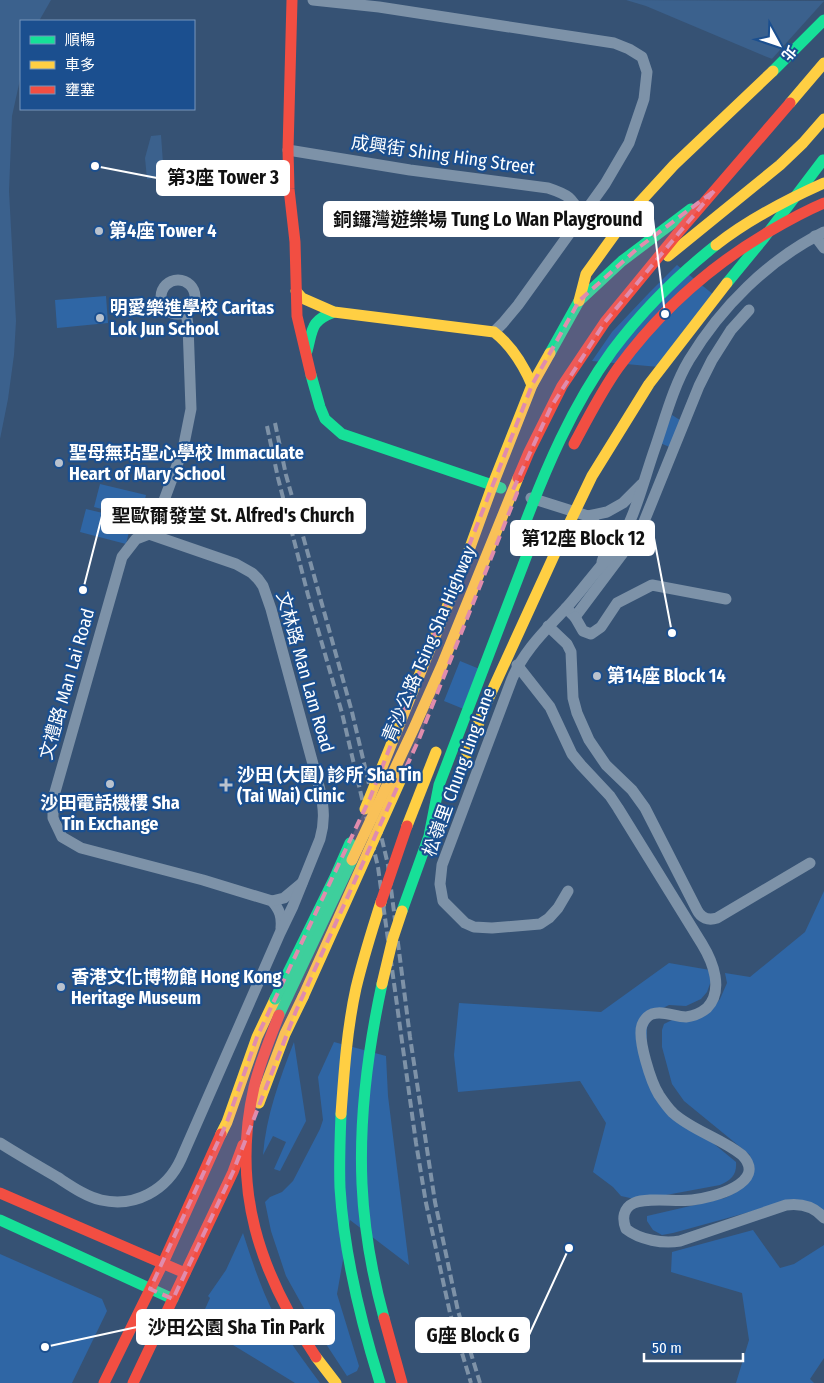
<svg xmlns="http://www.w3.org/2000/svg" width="824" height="1383" font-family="'Fira Sans Condensed','Noto Sans TC',sans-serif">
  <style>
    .green { fill: #2f66a5 }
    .water { fill: #3b618d }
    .pier { fill: #365274 }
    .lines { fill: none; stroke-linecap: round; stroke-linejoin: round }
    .street { stroke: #7d92a8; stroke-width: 11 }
    .fast { stroke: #16e098; stroke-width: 11 }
    .slow { stroke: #ffcf43; stroke-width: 11 }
    .jam { stroke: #f24e42; stroke-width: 11 }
    .rail { stroke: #7e92a7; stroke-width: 4; stroke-dasharray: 9 4; stroke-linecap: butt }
    .fast-bridge { stroke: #16e098; stroke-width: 11 }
    .slow-bridge { stroke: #ffcf43; stroke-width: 11 }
    .jam-bridge { stroke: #f24e42; stroke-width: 11 }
    .marked { fill: #e08cad; fill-opacity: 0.2; stroke: #e08cad; stroke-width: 4; stroke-dasharray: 10 6; stroke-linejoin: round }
    .poi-dot { fill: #b9c2ce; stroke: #1b4f8f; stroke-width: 2 }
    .labels { text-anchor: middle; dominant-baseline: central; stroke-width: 4.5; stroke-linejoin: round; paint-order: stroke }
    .street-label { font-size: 18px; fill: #fff; stroke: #1b4f8f }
    .poi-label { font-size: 18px; font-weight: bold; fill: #fff; stroke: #1b4f8f; text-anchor: start }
    .leader { fill: none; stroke: #fff; stroke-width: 2 }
    .callout-dot { fill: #fff; stroke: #1b4f8f; stroke-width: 2 }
    .callout { fill: #fff; stroke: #fff; stroke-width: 2 }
    .callout-label { font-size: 19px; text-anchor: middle; font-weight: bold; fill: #111 }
  </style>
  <rect width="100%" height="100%" fill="#365274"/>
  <g class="green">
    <path d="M677 265 714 295 659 367 592 361 612 332 649 293Z"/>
    <path d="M106 296 108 323 57 328 55 300Z"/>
    <path d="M672 415 683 422 672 448 660 443Z"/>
    <path d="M100 484 146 495 140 519 94 507Z"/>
    <path d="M86 509 132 520 126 544 80 532Z"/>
    <path d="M460 661 487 672 471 712 444 701Z"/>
    <path d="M824 891V1211L782 1203 673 1233 662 1235 653 1230 647 1221V1216L725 1198C736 1193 750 1185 752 1171 752 1166 750 1160 750 1155L684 1101 672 1084 662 1047V1030L664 1024 672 1020 710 1011 720 999 727 983 725 973 750 977 805 932Z"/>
    <path d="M669 963 710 970 711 981 707 992 701 999 686 1006 669 1005 653 1013 647 1028V1049L658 1091 674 1111 736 1162C737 1175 731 1180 720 1185L639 1200 621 1196 613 1187 593 1172 606 1123 580 1081 458 1092 454 1055 459 1003 601 1012Z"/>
    <path d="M294 1042 306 1121 280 1171 274 1169 286 1142 273 1136 263 1155C266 1116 280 1078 294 1042Z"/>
    <path d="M334 1042 386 1056 388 1096 409 1265 350 1220 337 1294 359 1366 357 1371 347 1376 311 1321 286 1276 271 1231 265 1202 270 1197 282 1192 293 1181 320 1129 323 1120 318 1077Z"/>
    <path d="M753 1230 780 1268 794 1264 824 1245V1358L810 1379 814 1383H736L749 1340 742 1293 671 1272 672 1252Z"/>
    <path d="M243 1233C252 1261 261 1289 275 1316 287 1339 304 1361 320 1383H295L233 1345 237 1336 201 1318 210 1298 208 1296 226 1270Z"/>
    <path d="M0 1254 102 1299 107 1311 72 1383H0Z"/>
  </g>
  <g class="water">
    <path d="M0 0H51L39 21H21V75L12 116 9 191 16 321 14 355 8 399 0 439Z"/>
    <path d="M626 0 824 1V78L767 57 646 6Z"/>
    <path d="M161 135 164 177 147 179 145 158 151 136Z"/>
  </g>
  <path class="pier" d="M824 1V77L822 79 770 61Z"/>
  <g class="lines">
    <g class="street">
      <path d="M313 0 379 7 614 43 629 49 642 57 647 72 644 99 629 143 605 184 518 305 503 323 494 332"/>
      <path d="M288 150 410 170 548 188C569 195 571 197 582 216"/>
      <path d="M815 236 824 248"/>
      <circle cx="178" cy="297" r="17"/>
      <path d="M186 312 188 325 191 409 183 449 159 514 149 534 136 539 122 557 53 799V818L62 837 81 848 203 880 272 901C280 910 282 917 281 928"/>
      <path d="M531 498 588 516 607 512 623 503 642 484"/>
      <path d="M588 516C604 531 610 540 602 562"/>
      <path d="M566 608 575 617 641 529 699 386 712 360 731 330 749 310"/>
      <path d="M575 617 583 631 591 634 601 627 617 603 652 585 726 599"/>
      <path d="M548 626 567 644 571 652 573 698 577 713 589 740 606 765 632 790 645 808 697 910C701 918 708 921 717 918L810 863"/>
      <path d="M517 665 550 707 572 754 581 765 610 796 618 808 702 944C713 962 724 990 707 1008 701 1013 694 1016 686 1017 675 1017 663 1010 652 1014 647 1016 644 1020 642 1025 637 1039 651 1082 659 1095 663 1101 668 1108 673 1113 693 1131 721 1138 742 1155 769 1183 712 1198 692 1200 676 1202 648 1197 634 1203 623 1208 622 1219 626 1229 640 1240 663 1244 680 1241L786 1205C801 1203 814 1206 824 1218"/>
      <path d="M568 891 558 908 549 918 540 924 492 928 474 927 465 923 443 901 440 884 442 865 512 679C524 650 546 630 566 608 578 595 589 580 600 567 605 561 611 556 615 550 635 519 643 482 655 448 665 419 673 387 689 360 721 307 768 260 824 232"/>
      <path d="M272 901 284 898 302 883"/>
      <path d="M0 1143C19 1155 38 1166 57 1177 71 1186 85 1196 101 1200 135 1208 167 1190 181 1159L280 933 293 906 320 839C325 822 324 808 320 790L271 609 263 586 258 579 252 573 236 564 149 534"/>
    </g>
    <g class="fast">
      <path d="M773 71 824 20"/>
      <path d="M307 351C313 329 310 321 334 312"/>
      <path d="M550 353 579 301 622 261 691 209"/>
      <path d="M311 375 320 407 325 419 342 434 501 488"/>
      <path d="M402 911 429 836 439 785 533 539"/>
      <path d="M382 984C368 1049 359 1117 362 1184 364 1229 372 1274 384 1318"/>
      <path d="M279 1015 352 860"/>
      <path d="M341 1114C340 1139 339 1163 340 1188 344 1254 360 1319 380 1383"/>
      <path d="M0 1220 173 1299"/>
    </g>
    <g class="slow">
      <path d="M790 103 824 63"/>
      <path d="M668 256 780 165 803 143 824 119"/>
      <path d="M296 291 302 298 334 312 494 332C512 346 523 364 532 385"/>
      <path d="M579 301 586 274 630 213 674 165 773 71"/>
      <path d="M460 575 493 484 532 385 550 353"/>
      <path d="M467 754 486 704 557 549"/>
      <path d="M407 826 436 752"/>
      <path d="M259 1103 285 1034 303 997"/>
      <path d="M341 1114C344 1072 347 1029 356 988 363 959 372 930 381 902"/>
      <path d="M221 1134 227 1122 257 1037 275 999"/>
      <path d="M316 1357 336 1383"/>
    </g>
    <g class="jam">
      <path d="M292 0 288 150 289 189 295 242 297 316 311 375"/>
      <path d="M0 1193 185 1273"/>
      <path d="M384 1318 402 1383"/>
      <path d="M104 1383 163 1263 221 1134"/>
      <path d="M133 1383 233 1172 243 1145"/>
    </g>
    <g class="rail">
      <path d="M275 423 286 475 352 712 388 865 410 1037 435 1202 458 1311 480 1383"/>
      <path d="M267 426 278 478 308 595 342 713 378 867 416 1143 426 1203 450 1313 471 1383"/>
    </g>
    <g class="fast-bridge">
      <path d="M727 283 764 238 823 160"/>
      <path d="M521 534C545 470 572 406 612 351 642 311 677 276 716 245"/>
      <path d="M275 999 335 877 350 843"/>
    </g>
    <g class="slow-bridge">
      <path d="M716 245C749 219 786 200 824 183"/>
      <path d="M557 549 592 476 649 384 727 283"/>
      <path d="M365 809 460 575"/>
      <path d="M352 860 414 728 442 665 518 478"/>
      <path d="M382 984 393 938 402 911"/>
      <path d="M303 997 401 779"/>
    </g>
    <g class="jam-bridge">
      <path d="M574 444C588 418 601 392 618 368 659 312 710 266 770 231 787 221 805 211 824 203"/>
      <path d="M518 478 529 452 562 386 605 322 678 233 790 103"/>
      <path d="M381 902 407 826"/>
      <path d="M279 1015C270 1039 260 1062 254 1087 231 1189 259 1272 316 1357"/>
    </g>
  </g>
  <path class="marked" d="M714 191 605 322 551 407 512 492 517 493 419 739 296 1011 233 1172 173 1299 150 1289 227 1122 257 1037 370 798 532 385 579 301 638 248Z"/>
  <g class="poi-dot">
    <circle cx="99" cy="231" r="5"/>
    <circle cx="100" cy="318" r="5"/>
    <circle cx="59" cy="463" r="5"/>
    <circle cx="597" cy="676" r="5"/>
    <circle cx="110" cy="784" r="5"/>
    <path d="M223.5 777.5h5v5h5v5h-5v5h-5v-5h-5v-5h5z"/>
    <circle cx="61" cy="987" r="5"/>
  </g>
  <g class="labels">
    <g class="street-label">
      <text transform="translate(443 155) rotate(8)">成興街 Shing Hing Street</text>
      <text transform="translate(429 644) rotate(-67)">青沙公路 Tsing Sha Highway</text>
      <text transform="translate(305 672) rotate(74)">文林路 Man Lam Road</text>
      <text transform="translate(67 684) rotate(-74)">文禮路 Man Lai Road</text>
      <text transform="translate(459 772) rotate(-70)">松嶺里 Chung Ling Lane</text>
    </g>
    <g class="poi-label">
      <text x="109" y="231">第4座 Tower 4</text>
      <text x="110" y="308">明愛樂進學校 Caritas<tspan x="110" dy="21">Lok Jun School</tspan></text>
      <text x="69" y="453">聖母無玷聖心學校 Immaculate<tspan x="69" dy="21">Heart of Mary School</tspan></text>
      <text x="607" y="676">第14座 Block 14</text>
      <text x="237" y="775">沙田 (大圍) 診所 Sha Tin<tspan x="237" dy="21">(Tai Wai) Clinic</tspan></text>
      <text x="110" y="803" text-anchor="middle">沙田電話機樓 Sha<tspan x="110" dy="21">Tin Exchange</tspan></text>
      <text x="71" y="977">香港文化博物館 Hong Kong<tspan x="71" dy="21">Heritage Museum</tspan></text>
    </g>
  </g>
  <path class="leader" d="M95 166L157 178M665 314L653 219M83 590L102 516M672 633L654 538M45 1347L137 1327M569 1248L529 1335"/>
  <g class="callout-dot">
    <circle cx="95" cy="166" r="5"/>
    <circle cx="665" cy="314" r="5"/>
    <circle cx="83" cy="590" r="5"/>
    <circle cx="672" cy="633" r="5"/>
    <circle cx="45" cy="1347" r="5"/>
    <circle cx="569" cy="1248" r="5"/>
  </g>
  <g class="callout">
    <rect x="157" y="161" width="132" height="34" rx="5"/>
    <rect x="324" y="202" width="329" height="34" rx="5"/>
    <rect x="102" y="499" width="263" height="34" rx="5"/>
    <rect x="511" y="521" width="143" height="34" rx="5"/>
    <rect x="137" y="1310" width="197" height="34" rx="5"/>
    <rect x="416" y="1318" width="113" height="34" rx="5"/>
  </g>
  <g class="callout-label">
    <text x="223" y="184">第3座 Tower 3</text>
    <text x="488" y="226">銅鑼灣遊樂場 Tung Lo Wan Playground</text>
    <text x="233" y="522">聖歐爾發堂 St. Alfred's Church</text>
    <text x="583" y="545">第12座 Block 12</text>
    <text x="236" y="1334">沙田公園 Sha Tin Park</text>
    <text x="473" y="1342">G座 Block G</text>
  </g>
  <rect x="20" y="20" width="175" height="90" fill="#1b4f8f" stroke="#7695bc"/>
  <rect x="30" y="36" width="25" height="8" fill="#16e098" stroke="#7695bc"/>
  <text x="65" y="45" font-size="15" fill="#ffffff">順暢</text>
  <rect x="30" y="61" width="25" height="8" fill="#ffcf43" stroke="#7695bc"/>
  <text x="65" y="70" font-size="15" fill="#ffffff">車多</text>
  <rect x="30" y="86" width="25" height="8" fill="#f24e42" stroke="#7695bc"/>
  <text x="65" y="95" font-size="15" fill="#ffffff">壅塞</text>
  <g transform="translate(779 45) rotate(130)" stroke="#1b4f8f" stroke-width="4" paint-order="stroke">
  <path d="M0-4L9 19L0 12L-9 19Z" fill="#ffffff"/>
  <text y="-8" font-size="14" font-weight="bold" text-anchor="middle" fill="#ffffff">北</text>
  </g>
  <path d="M644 1353v8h99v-8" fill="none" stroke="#ffffff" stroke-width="2.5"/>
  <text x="652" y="1353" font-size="15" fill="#ffffff" stroke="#1b4f8f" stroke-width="4" paint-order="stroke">50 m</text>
</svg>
